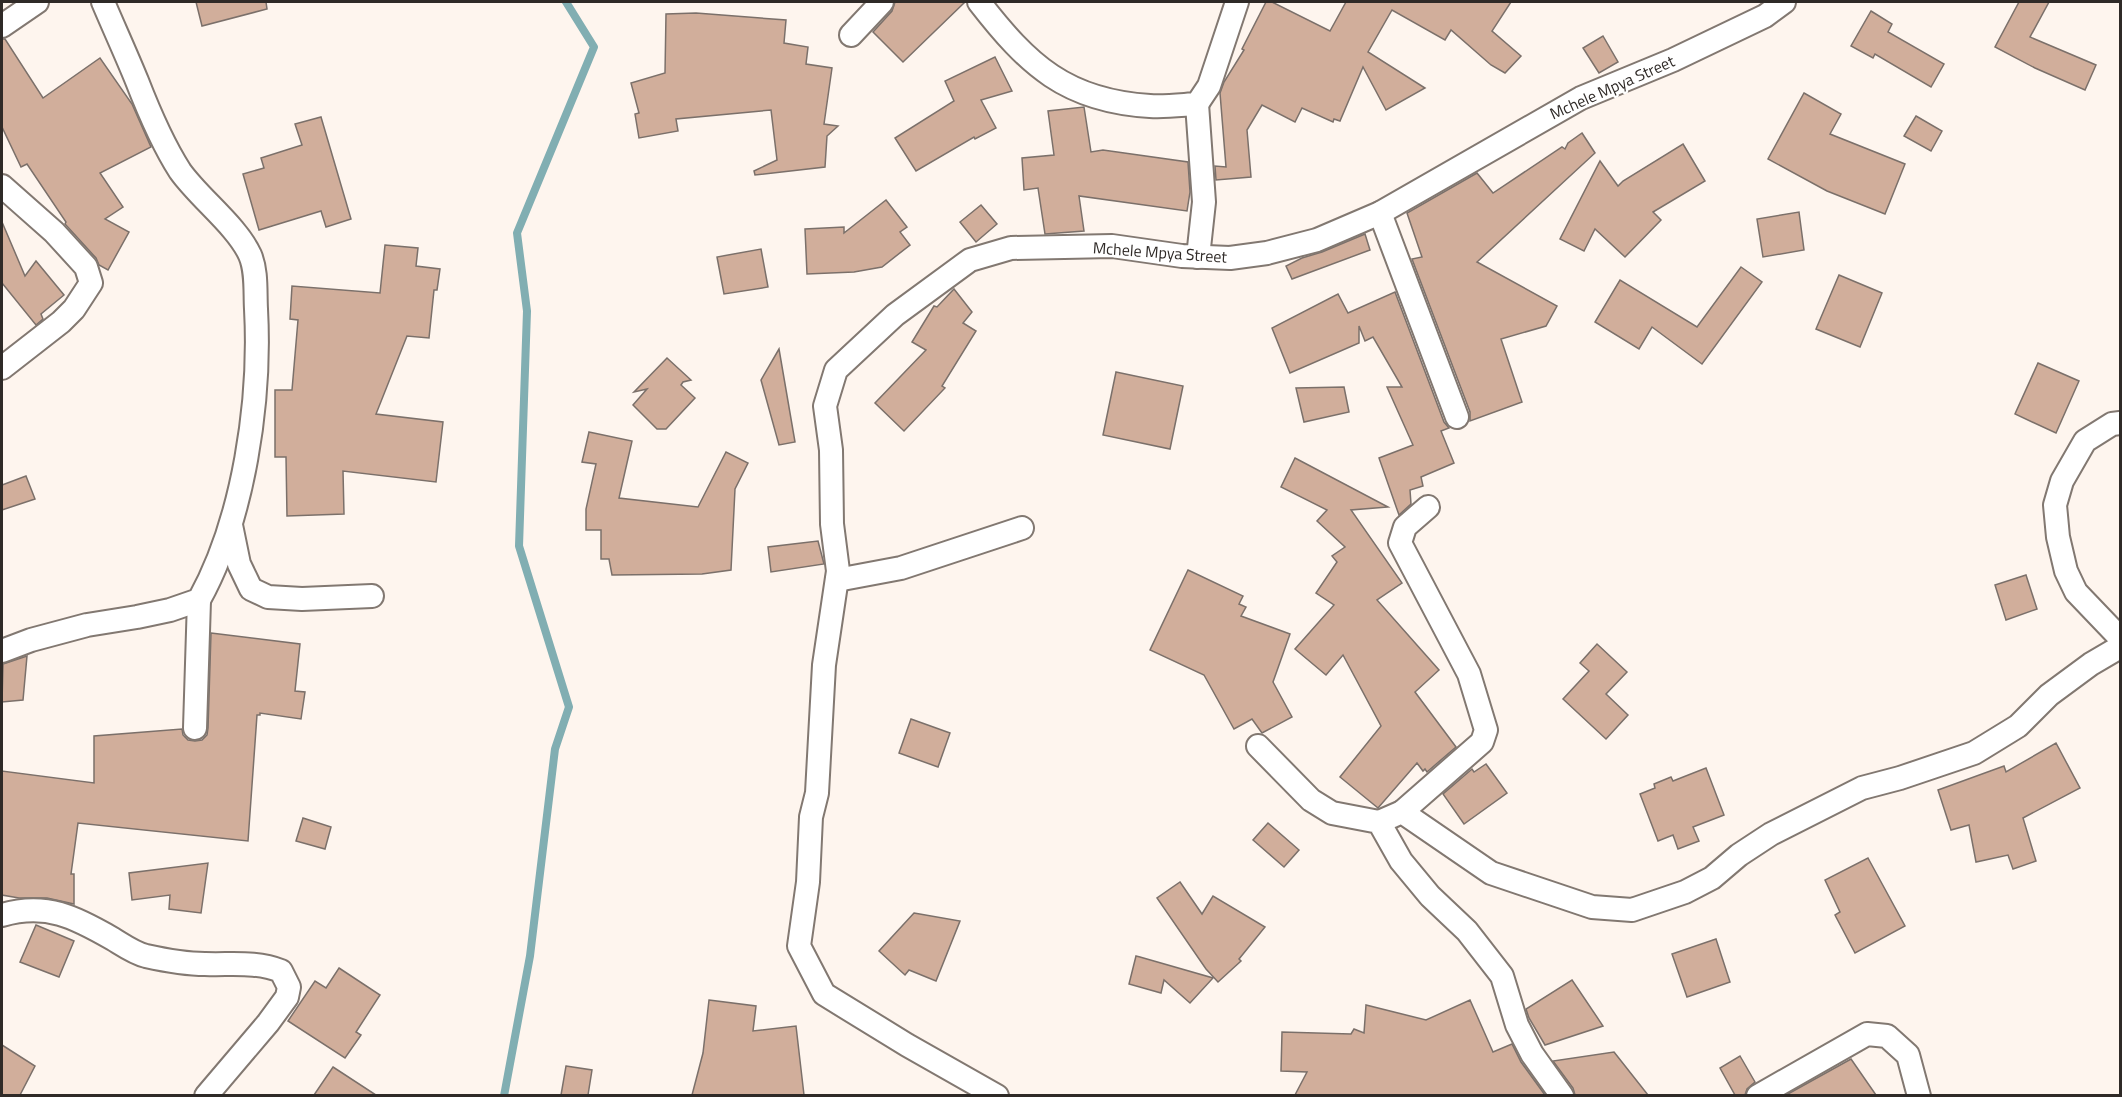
<svg xmlns="http://www.w3.org/2000/svg" width="2122" height="1097" font-family="'Titillium Web',sans-serif">
  <style>
    .lines { fill: none; stroke-linecap: round; stroke-linejoin: round }
    .stream { stroke: #81aeb2; stroke-width: 8 }
    .building { fill: #d1ae9b; stroke: #7b706a; stroke-width: 1.5 }
    .minor-casing { stroke: #827871; stroke-width: 26 }
    .minor { stroke: #fff; stroke-width: 22 }
    .labels { text-anchor: middle; dominant-baseline: central; stroke-width: 4.5; stroke-linejoin: round; paint-order: stroke }
    .street-label { font-size: 16px; fill: #2f2a27; stroke: #fff }
  </style>
  <rect width="100%" height="100%" fill="#fef5ee"/>
  <g class="lines">
    <path class="stream" d="M504 1096 530 956 555 749 569 707 519 546 527 311 517 233 594 47 566 2"/>
  </g>
  <g class="building">
    <path d="M196 2H266L267 9 202 26Z"/>
    <path d="M895 2H965L903 62 873 32 892 11Z"/>
    <path d="M1266 2H1272L1330 31 1346 2H1511L1492 31 1521 56 1505 73 1491 65 1451 30 1445 40 1392 10 1368 52 1425 88 1386 110 1363 67 1340 121 1334 119 1333 122 1302 108 1295 122 1262 105 1247 130 1251 177 1216 180 1215 166 1226 167 1220 93 1224 82 1244 50 1242 49Z"/>
    <path d="M2019 2H2049L2030 37 2096 65 2085 90 2035 68 1995 47Z"/>
    <path d="M1871 11 1892 24 1888 32 1944 64 1931 87 1875 54 1873 58 1851 46Z"/>
    <path d="M696 13 786 20 784 43 808 47 806 64 832 68 824 124 838 126 827 136 825 167 755 175 754 171 777 160 771 110 676 119 678 131 639 138 635 114 639 113 631 83 665 73 666 14Z"/>
    <path d="M1603 36 1618 62 1599 73 1583 48Z"/>
    <path d="M2 39H5L43 98 100 58 132 104 151 147 100 173 123 207 105 219 129 232 108 270 99 265 96 258 65 224 66 222 27 164 21 167 2 127Z"/>
    <path d="M995 57 1012 91 981 100 996 128 975 139 974 137 916 171 895 138 954 101 945 81Z"/>
    <path d="M1804 93 1841 114 1830 134 1905 164 1885 214 1827 191 1768 159Z"/>
    <path d="M1084 107 1091 152 1103 150 1188 162 1190 192 1187 211 1079 196 1084 231 1045 234 1038 188 1024 190 1022 158 1054 155 1048 111Z"/>
    <path d="M1916 116 1942 131 1931 151 1904 136Z"/>
    <path d="M321 117 351 219 326 227 321 211 259 230 243 174 264 168 261 158 302 145 295 124Z"/>
    <path d="M1582 133 1595 153 1477 262 1557 306 1546 326 1501 339 1522 402 1470 421V412L1412 259 1422 257 1407 213 1477 173 1493 193 1562 147 1565 149 1568 143Z"/>
    <path d="M1683 144 1705 181 1653 212 1661 220 1625 257 1595 229 1584 251 1560 239 1600 161 1618 186 1623 181Z"/>
    <path d="M886 200 907 227 900 232 910 245 882 267 854 272 807 274 805 229 844 227V233Z"/>
    <path d="M981 205 997 224 976 242 960 222Z"/>
    <path d="M1799 212 1804 250 1763 257 1757 219Z"/>
    <path d="M2 222 25 276 36 261 64 295 41 314 43 319 36 325 2 283Z"/>
    <path d="M1365 234 1370 250 1292 279 1286 266 1302 258 1322 252Z"/>
    <path d="M385 245 418 248 416 266 440 269 437 290H434L429 338 407 336 376 414 443 422 436 482 343 471 344 514 287 516 286 457H275V390H292L298 320 290 319 292 286 380 293Z"/>
    <path d="M761 249 768 287 724 294 717 257Z"/>
    <path d="M1741 267 1762 282 1702 364 1652 327 1639 349 1595 322 1620 280 1697 327Z"/>
    <path d="M1839 275 1882 293 1860 347 1816 329Z"/>
    <path d="M954 289 972 312 963 323 976 331 942 386 945 388 904 431 875 403 926 350 912 342 934 306 937 307Z"/>
    <path d="M1395 292 1444 422 1449 428 1441 431 1454 463 1421 477 1423 486 1410 490 1411 504 1399 515 1379 458 1413 445 1387 387H1402L1373 337 1365 341 1359 326V343L1290 373 1272 328 1338 294 1348 313Z"/>
    <path d="M779 349 795 442 779 445 761 380Z"/>
    <path d="M667 358 691 380 683 382 681 385 695 398 666 429H657L633 405 647 389 634 392Z"/>
    <path d="M2038 363 2079 381 2056 433 2015 414Z"/>
    <path d="M1116 372 1183 386 1170 449 1103 435Z"/>
    <path d="M1344 387 1349 412 1304 422 1296 388Z"/>
    <path d="M589 432 632 441 619 498 698 507 726 452 748 463 735 489 731 570 702 574 612 575 609 559H601V530H586V509L596 464 582 462Z"/>
    <path d="M1295 458 1388 507 1351 510 1402 583 1377 600 1439 670 1415 692 1456 747 1427 772 1425 769 1423 771 1417 763 1378 808 1340 777 1381 726 1343 655 1326 675 1295 649 1334 605 1316 593 1337 562 1332 556 1345 547 1317 521 1327 510 1281 487Z"/>
    <path d="M26 476 35 499 2 510V485Z"/>
    <path d="M818 541 824 564 771 572 768 547Z"/>
    <path d="M1188 570 1243 596 1239 604 1246 607 1241 616 1290 634 1273 682 1292 717 1262 733 1252 719 1234 729 1204 675 1150 650Z"/>
    <path d="M2026 575 2037 609 2006 620 1995 585Z"/>
    <path d="M211 633 300 644 295 691 305 692 301 719 260 713V715H257L248 841 78 823 71 874H74V904L47 898H19L2 895V771L94 783V736L182 729 183 735 188 740 195 741 202 740 207 735 208 728Z"/>
    <path d="M1597 644 1627 672 1606 694 1628 715 1606 739 1563 699 1589 671 1580 663Z"/>
    <path d="M27 656 23 700 2 702 3 664Z"/>
    <path d="M911 719 950 733 938 767 899 753Z"/>
    <path d="M2056 743 2080 788 2023 818 2036 861 2013 869 2008 855 1976 862 1969 825 1951 830 1938 790 2004 766 2006 772Z"/>
    <path d="M1486 764 1507 793 1464 824 1443 794 1472 769 1474 772Z"/>
    <path d="M1706 768 1724 815 1693 827 1699 841 1678 849 1673 835 1658 841 1640 794 1655 788 1654 784 1671 777 1673 781Z"/>
    <path d="M303 818 331 827 325 849 296 841Z"/>
    <path d="M1268 823 1299 850 1284 867 1253 840Z"/>
    <path d="M1868 858 1905 926 1855 953 1835 915 1840 912 1825 880Z"/>
    <path d="M208 863 201 913 169 909 170 895 132 900 129 873Z"/>
    <path d="M1180 882 1202 914 1213 896 1265 927 1239 959 1241 961 1218 982 1206 969 1157 898Z"/>
    <path d="M914 913 960 921 936 981 909 970 905 975 879 951Z"/>
    <path d="M36 925 74 941 59 977 20 962Z"/>
    <path d="M1716 939 1730 982 1687 997 1672 954Z"/>
    <path d="M1136 956 1140 957 1213 978 1190 1003 1164 980 1161 993 1129 984Z"/>
    <path d="M339 968 380 995 356 1032 361 1035 345 1058 288 1021 315 981 326 988Z"/>
    <path d="M1572 980 1603 1026 1545 1045 1529 1018 1526 1009Z"/>
    <path d="M709 1000 756 1006 753 1031 796 1026 804 1095H692L703 1053Z"/>
    <path d="M1470 1000 1493 1052 1512 1044 1521 1062 1545 1095H1295L1307 1072 1281 1071 1282 1032 1351 1034 1354 1029 1364 1033 1366 1005 1426 1020Z"/>
    <path d="M2 1045 35 1066 20 1095H2Z"/>
    <path d="M1614 1052 1648 1095H1575L1573 1088 1553 1061Z"/>
    <path d="M1740 1056 1755 1082 1747 1089 1745 1095H1735L1720 1068Z"/>
    <path d="M1851 1059 1876 1095H1786Z"/>
    <path d="M566 1066 592 1070 588 1095H561Z"/>
    <path d="M333 1067 376 1095H314Z"/>
  </g>
  <g class="lines">
    <g class="minor-casing">
      <g id="minor">
        <path d="M979 2C1028 65 1066 101 1150 106 1165 107 1181 105 1197 104L1209 86 1237 2"/>
        <path d="M2 26 37 2"/>
        <path d="M851 35 882 2"/>
        <path d="M1197 104 1204 202 1198 257"/>
        <path d="M2 186 54 232 86 267 91 283 74 309 61 322 2 368"/>
        <path d="M1380 213 1457 417"/>
        <path d="M2120 423 2112 424 2085 441 2062 481 2055 505 2058 537 2066 571 2076 592 2120 638"/>
        <path d="M231 525 239 564 251 589 268 597 302 599 372 596"/>
        <path d="M837 580 901 568 1022 528"/>
        <path d="M2 651 31 640 87 625 137 617 170 610 199 600C244 519 261 401 256 309 255 292 257 271 250 255 237 226 199 198 180 171 162 143 149 112 137 81 126 54 114 28 103 2"/>
        <path d="M195 728 199 600"/>
        <path d="M1258 746 1311 800 1332 813 1379 822 1401 861 1430 896 1467 931 1502 976 1517 1025 1532 1054 1562 1096"/>
        <path d="M1402 812 1482 742 1486 730 1469 674 1400 543 1405 527 1428 507"/>
        <path d="M1379 822 1402 812 1491 873 1592 907 1632 910 1685 892 1712 878 1739 855 1771 834 1862 788 1900 778 1974 753 2018 726 2049 695 2091 664 2120 647"/>
        <path d="M2 915C46 902 75 917 113 939 123 945 134 953 146 956 164 960 186 964 205 964 231 965 256 961 281 971L289 987 287 997 268 1023 206 1096"/>
        <path d="M997 1096 907 1045 824 994 799 946 808 882 811 817 817 793 824 665 838 571 832 524 831 450 825 406 836 370 895 315 970 260 1011 248 1112 246 1182 256 1230 258 1267 253 1317 240 1380 213 1581 98 1673 60 1765 16 1784 2"/>
        <path d="M1758 1096 1867 1034 1887 1036 1908 1055 1919 1096"/>
      </g>
    </g>
    <use href="#minor" class="minor"/>
  </g>
  <g class="labels">
    <g class="street-label">
      <text transform="translate(1612 87) rotate(-24)">Mchele Mpya Street</text>
      <text transform="translate(1160 252) rotate(4)">Mchele Mpya Street</text>
    </g>
  </g>
  <rect width="2122" height="1097" fill="none" stroke="#2f2a27" stroke-width="6"/>
</svg>
